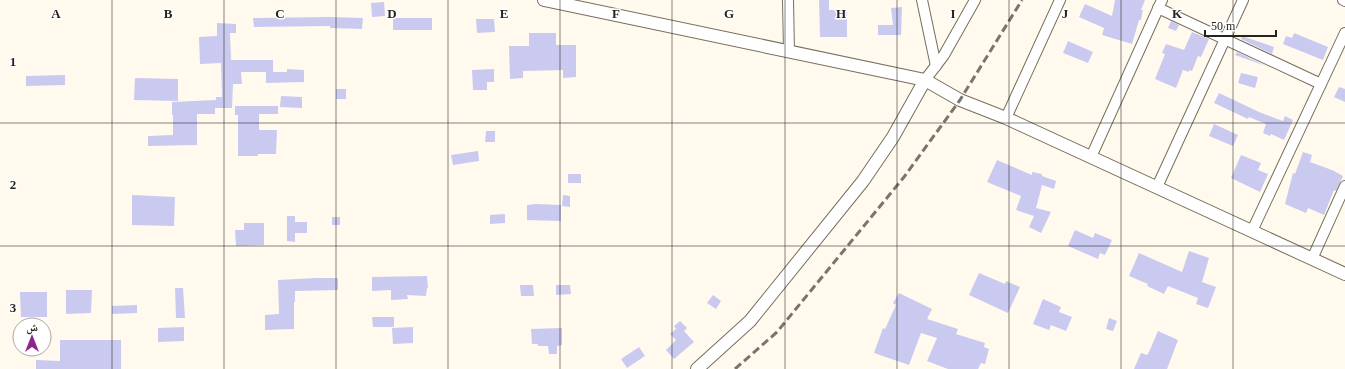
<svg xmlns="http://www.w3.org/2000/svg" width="1345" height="369" font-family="'Times New Roman','Noto Naskh Arabic',serif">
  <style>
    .building { fill: #cacaf1 }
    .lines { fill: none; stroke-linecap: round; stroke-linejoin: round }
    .minor-casing { stroke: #766f5d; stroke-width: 12 }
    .major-casing { stroke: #766f5d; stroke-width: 14 }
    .minor { stroke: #fff; stroke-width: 10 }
    .major { stroke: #fff; stroke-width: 12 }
    .rail { stroke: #78756b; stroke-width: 3; stroke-dasharray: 8 4; stroke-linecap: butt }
    .grid { fill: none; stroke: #26231c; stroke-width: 1; stroke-opacity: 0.55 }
    .grid-label { font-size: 13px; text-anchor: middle; font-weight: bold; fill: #26231c; stroke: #fff; stroke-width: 3; stroke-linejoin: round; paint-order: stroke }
  </style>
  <rect width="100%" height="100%" fill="#fffaed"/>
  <g class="building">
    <path d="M819 0H829V10H847V37H820Z"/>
    <path d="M1115 0H1145L1141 10H1143L1141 20H1139L1132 44 1102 35 1104 28 1079 17 1085 4 1112 16Z"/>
    <path d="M384 2 385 16 372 17 371 3Z"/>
    <path d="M902 7 901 35H878V25H893L891 8Z"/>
    <path d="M330 17 363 18 362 29 330 28V26L254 27 253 18Z"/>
    <rect x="393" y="18" width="39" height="12"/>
    <path d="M476 19H494L495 32 477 33Z"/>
    <path d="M1171 21 1179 25 1176 31 1168 28Z"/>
    <path d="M217 23 236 24V33H230L231 60H273V72H287V69L304 70V82L266 83V72H241L242 84H233L232 108H215V114H197V145L148 146V136L173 135V115H172V102L216 100V97H222L221 63 200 64 199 37 217 36Z"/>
    <path d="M1192 32 1209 39 1201 57 1198 56 1192 71 1189 70V72L1183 70 1176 88 1155 79 1165 54 1162 53 1166 44 1184 50Z"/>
    <path d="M529 33H556V45H576V77L563 78V70L523 71V78L510 79 509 46H529Z"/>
    <path d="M1294 33 1328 47 1323 60 1283 44 1286 36 1292 38Z"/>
    <path d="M1242 36 1274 47 1272 54 1241 39Z"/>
    <path d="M1068 41 1093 52 1088 63 1063 53Z"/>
    <path d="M1237 52 1266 66 1235 55Z"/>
    <path d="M494 69V82H487V90H473L472 70Z"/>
    <path d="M1241 73 1258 77 1255 88 1238 83Z"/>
    <path d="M65 75V85L26 86V76Z"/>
    <path d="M135 78 178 79V101L134 100Z"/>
    <path d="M1339 87 1345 89V102L1334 97Z"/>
    <rect x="336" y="89" width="10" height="10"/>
    <path d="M1219 93 1259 112 1283 121 1285 116 1293 120 1284 140 1271 134 1270 136 1263 133 1266 124 1249 117 1248 119 1214 103Z"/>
    <path d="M281 96 302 97V108L280 107Z"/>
    <path d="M235 106H278V114H259V130H277L276 154H258V156H238V115H235Z"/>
    <path d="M1214 124 1238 135 1233 146 1209 136Z"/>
    <path d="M486 131H495V142H485Z"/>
    <path d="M478 151 479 161 453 165 451 155Z"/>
    <path d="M1303 152 1312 155 1310 162 1332 170 1343 176 1336 191 1334 190 1324 215 1308 208 1306 213 1285 204 1293 173 1295 174Z"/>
    <path d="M1241 155 1261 163 1258 170 1268 174 1260 192 1231 178Z"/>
    <path d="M997 160 1032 175V172L1042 174V176L1056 181 1054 189 1042 185 1036 208 1051 212 1041 233 1029 227 1034 216 1016 210 1021 196 987 182Z"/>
    <rect x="568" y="174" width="13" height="9"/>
    <path d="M132 195 175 197 174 226 132 225Z"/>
    <path d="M563 195 570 196V207L562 206Z"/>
    <path d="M536 204 561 205V221L527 220V205Z"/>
    <path d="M505 214V223L490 224V215Z"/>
    <path d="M287 216H295V222H307V233H295V242L287 241Z"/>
    <rect x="332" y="217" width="8" height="8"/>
    <path d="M244 223H264V245L236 246 235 230H244Z"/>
    <path d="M1075 230 1093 238 1095 233 1112 240 1105 255 1100 253 1098 259 1068 246Z"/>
    <path d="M1189 251 1209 258 1202 282 1216 287 1208 308 1196 304 1198 298 1168 286 1164 294 1147 286 1148 284 1129 276 1139 253 1182 272Z"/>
    <path d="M979 273 1005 284 1006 281 1020 287 1008 313 969 295Z"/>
    <path d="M427 276 428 288H427L426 296 407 295 408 299 391 300V290L372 291V277Z"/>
    <path d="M316 278H338V290L295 291V302H294V329L265 330V315L279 314 278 280Z"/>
    <path d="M520 285H533L534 296H521Z"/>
    <path d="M556 285H570L571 294 556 295Z"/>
    <path d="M175 288H183L185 318H176Z"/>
    <path d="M66 290H92L91 313 66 314Z"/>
    <path d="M20 292H47V317H21Z"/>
    <path d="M899 293 932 309 927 319 958 329 956 334 985 343 984 347 989 349 985 364 981 363 978 369H948L927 361 937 338 921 333 909 365 874 353 883 328 885 329 896 305 893 303Z"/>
    <path d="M713 295 721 301 716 309 707 303Z"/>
    <path d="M1043 299 1061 307 1059 312 1072 317 1066 331 1051 325 1049 330 1033 324Z"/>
    <path d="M137 305V313L112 314V306Z"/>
    <path d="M372 317H394V327H373Z"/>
    <path d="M1109 318 1117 321 1113 331 1106 329Z"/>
    <path d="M680 321 687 328 684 331 694 342 674 359 666 350 676 340 670 334 676 329 674 326Z"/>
    <path d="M184 327V341L158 342V328Z"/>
    <path d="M413 327V343L393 344 392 328Z"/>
    <path d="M562 328V345L557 346V354H549L548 346H538V344H532L531 329Z"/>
    <path d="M1158 331 1178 340 1167 369H1134L1141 353 1147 355 1149 352Z"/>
    <path d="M60 340H121V369H36V360L60 361Z"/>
    <path d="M639 347 645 356 627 368 621 359Z"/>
  </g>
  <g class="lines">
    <g class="minor-casing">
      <g id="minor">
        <path d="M788 0 789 52"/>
        <path d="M922 0 936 66"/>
        <path d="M1343 0 1345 1"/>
        <path d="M1158 8 1321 84"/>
        <path d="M925 80 944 55 975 0"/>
        <path d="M1006 118 1060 0"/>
        <path d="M1091 157 1162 0"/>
        <path d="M1157 187 1243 0"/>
        <path d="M1252 231 1345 33"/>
        <path d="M1312 259 1345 186"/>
      </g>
    </g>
    <g class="major-casing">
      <g id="major">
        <path d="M544 0 925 80 960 100 1006 118 1345 274"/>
        <path d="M697 369 750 321 863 181 893 137 925 80"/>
      </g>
    </g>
    <use href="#minor" class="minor"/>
    <use href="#major" class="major"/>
    <path class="rail" d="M735 369 777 332 904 177 960 100 1022 0"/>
  </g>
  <path class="grid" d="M112 0V369M224 0V369M336 0V369M448 0V369M560 0V369M672 0V369M785 0V369M897 0V369M1009 0V369M1121 0V369M1233 0V369M0 123H1345M0 246H1345"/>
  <g class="grid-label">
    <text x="56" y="18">A</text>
    <text x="168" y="18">B</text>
    <text x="280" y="18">C</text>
    <text x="392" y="18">D</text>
    <text x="504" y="18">E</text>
    <text x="616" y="18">F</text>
    <text x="729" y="18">G</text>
    <text x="841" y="18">H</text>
    <text x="953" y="18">I</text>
    <text x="1065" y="18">J</text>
    <text x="1177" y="18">K</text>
    <text x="13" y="66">1</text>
    <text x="13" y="189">2</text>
    <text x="13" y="312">3</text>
  </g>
  <g transform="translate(32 337)"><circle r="19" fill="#ffffff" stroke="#a8a7a4"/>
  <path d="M0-3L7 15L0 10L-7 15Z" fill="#8a268e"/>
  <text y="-6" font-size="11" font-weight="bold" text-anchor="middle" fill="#26231c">ش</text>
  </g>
  <path d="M1205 30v6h71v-6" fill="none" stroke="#26231c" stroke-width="2"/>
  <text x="1211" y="30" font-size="12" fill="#26231c" stroke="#ffffff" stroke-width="3" paint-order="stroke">50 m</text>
</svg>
